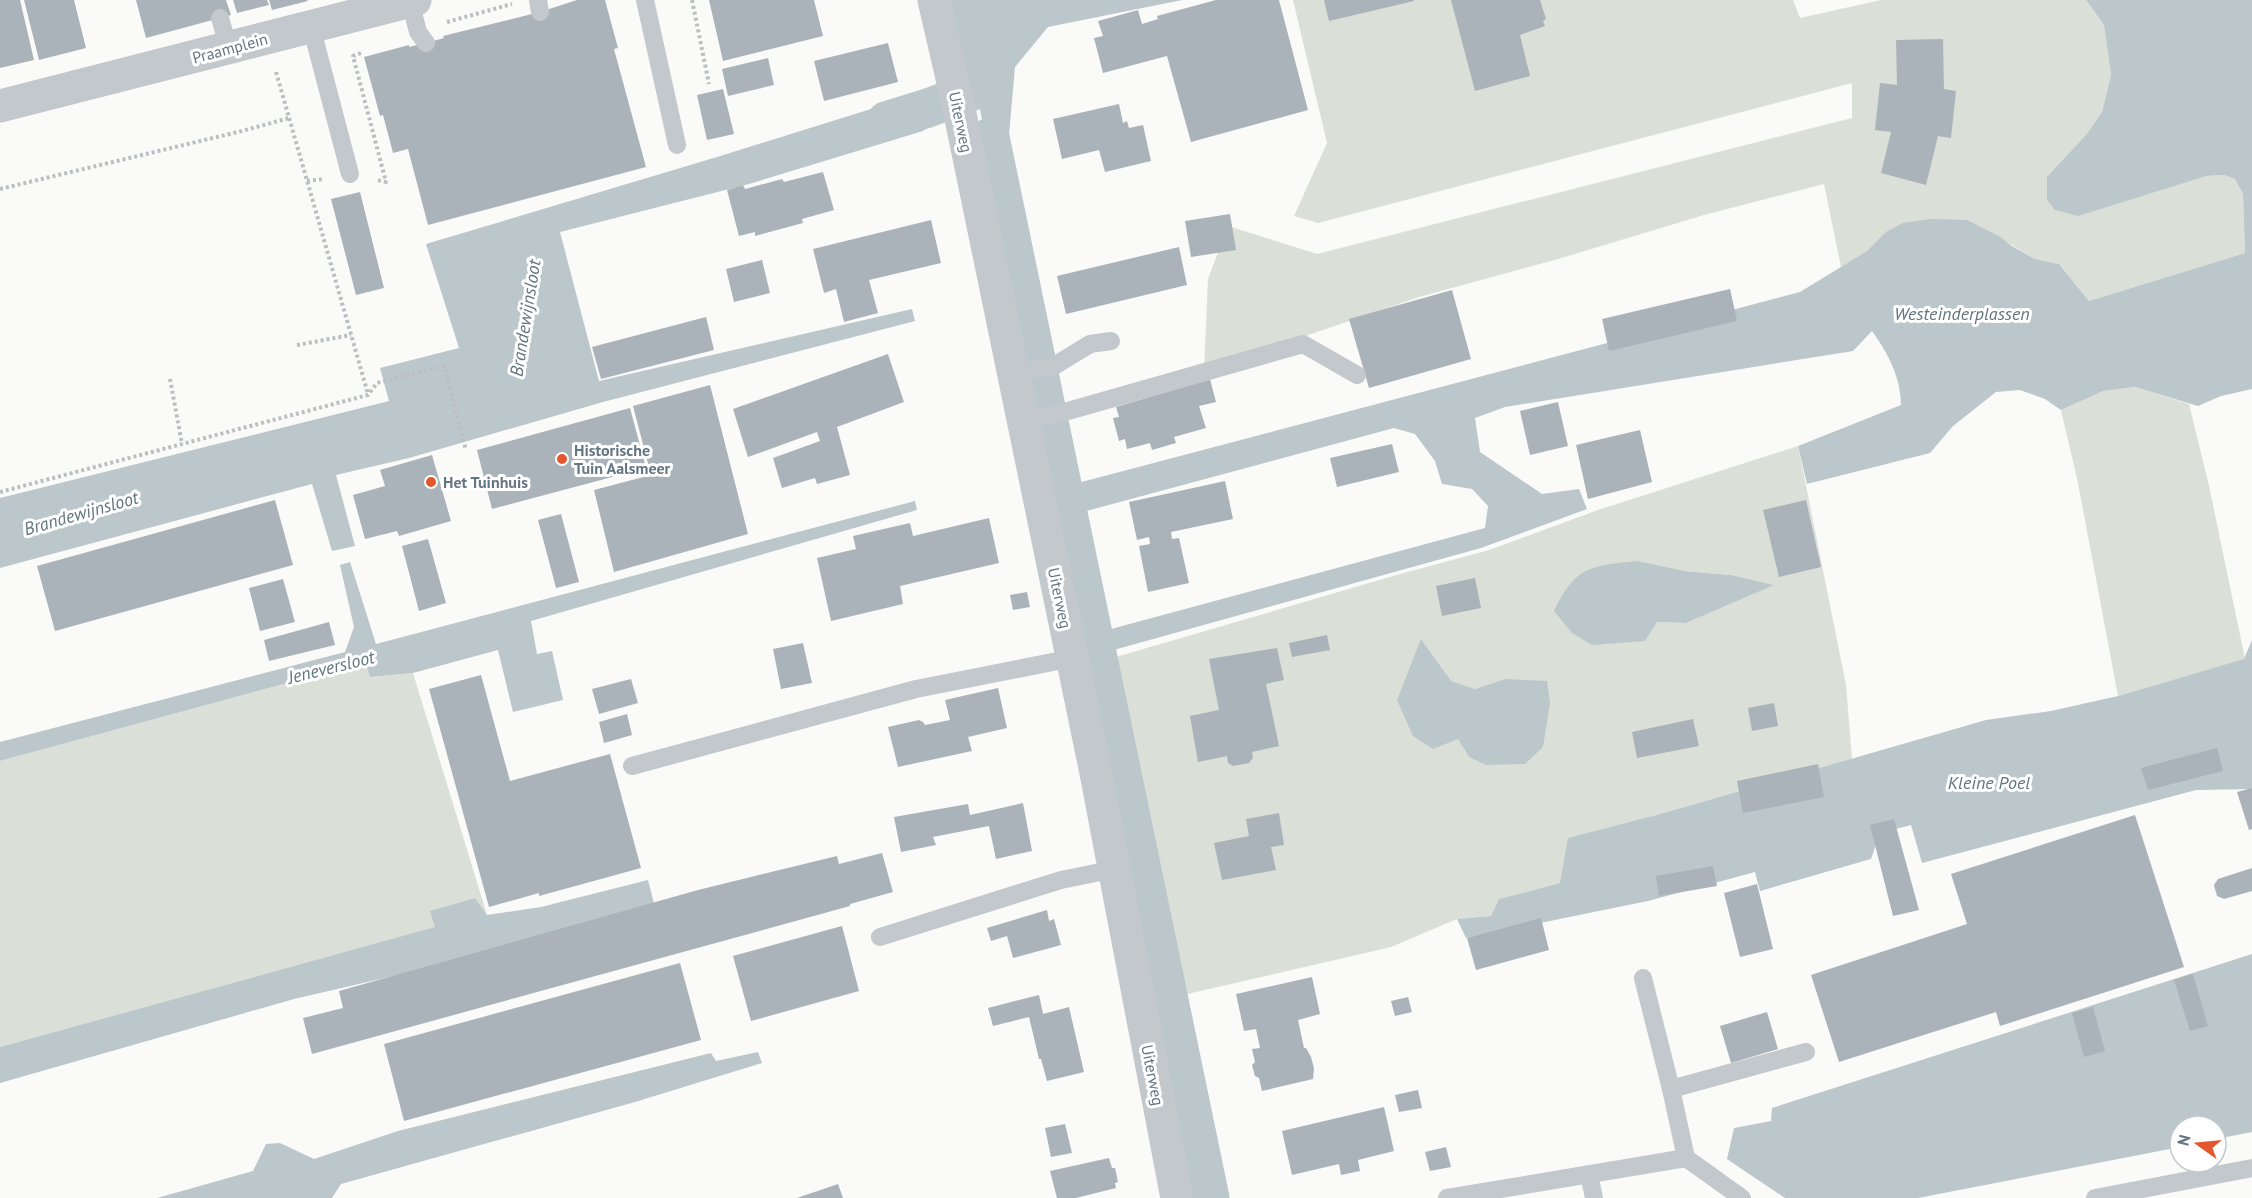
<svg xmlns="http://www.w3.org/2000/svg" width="2252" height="1198" font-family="'PT Sans',sans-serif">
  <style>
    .green { fill: #dadfd7; fill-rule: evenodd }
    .water { fill: #bbc7cb }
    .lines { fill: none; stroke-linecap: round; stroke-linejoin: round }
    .canal { stroke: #bbc7cb; stroke-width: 39 }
    .building { fill: #aab3b9 }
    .path { stroke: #bbbfc2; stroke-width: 4; stroke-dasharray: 3 3; stroke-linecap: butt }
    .lane { stroke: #c3c8cc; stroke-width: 18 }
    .street { stroke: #c3c8cc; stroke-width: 33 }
    .poi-dot { fill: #e4572e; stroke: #fff; stroke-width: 2 }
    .labels { text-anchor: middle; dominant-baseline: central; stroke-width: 6; stroke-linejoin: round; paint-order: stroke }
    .street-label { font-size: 16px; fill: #657683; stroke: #fff }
    .poi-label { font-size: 16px; font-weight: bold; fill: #657683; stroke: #fff; text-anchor: start }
    .water-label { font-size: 18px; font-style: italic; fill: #60757c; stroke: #fff }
  </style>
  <rect width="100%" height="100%" fill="#fafaf8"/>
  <g class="green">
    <path d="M1293 0H1793L1800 18 1881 0H2086L2104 25 2111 75 2102 112 2087 134 2206 176 2224 175 2235 179 2243 194 2245 253 2089 301 2059 264 2035 259 1987 230 1887 232 1867 251 1841 267 1824 184 1704 215 1558 259 1419 297 1204 371 1208 279 1228 226 1317 254 1852 118V83L1318 223 1294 216 1327 143Z"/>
    <path d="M2135 387 2189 404 2209 486 2245 659 2118 696 2078 483 2061 410 2103 391Z"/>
    <path d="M1798 446 1846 685 1852 759 1653 816 1560 883 1500 899 1491 916 1457 919 1391 947 1157 1001 1092 664 1393 576 1489 550 1598 510ZM1684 571 1731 575 1773 585 1686 623 1657 622ZM1421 639 1450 681 1475 689 1505 679 1469 757 1458 738Z"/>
    <path d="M365 662 370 677 413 673 487 915 475 898 431 911 436 927 0 1047V761Z"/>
  </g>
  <g class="water">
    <path d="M970 0H1182L1048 27 1015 67 1008 146 1017 185 995 189 966 35Z"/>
    <path d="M2086 0H2252V389L2221 396 2198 406 2135 387 2103 391 2061 410 2045 399 2020 390 1996 392 1953 426 1930 453 1807 484 1798 446 1901 405C1901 378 1888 353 1872 331L1853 351 1505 407 1475 418 1480 452 1542 494 1579 489 1587 509 1481 548 1110 651 1100 632 1485 528 1488 506 1472 489 1442 484 1435 461 1415 434 1394 428 1079 513 1074 484 1800 292 1867 251 1886 232 1903 223 1930 219 1967 220 1999 236 2012 246 2035 259 2059 264 2089 301 2245 253 2243 194 2235 179 2224 175 2206 176 2078 216 2055 210 2047 200V177L2087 134 2102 112 2111 75 2104 25Z"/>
    <path d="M935 89 939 117 923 131 749 184 560 232 599 381 912 309 915 321 603 402 409 458 336 475 355 546 332 551 312 484 0 568V498L389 401 380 368 459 348 426 244 717 157Z"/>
    <path d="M915 501 917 510 531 621 537 654 552 651 563 700 513 712 498 650 413 673 370 677 365 662 0 761V742L345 652 354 627 340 565 350 562 376 644Z"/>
    <path d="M1637 561 1684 571 1731 575 1774 585 1686 623 1657 622 1645 641 1592 645 1572 633 1554 611C1576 566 1590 566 1637 561Z"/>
    <path d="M1421 639 1451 681 1475 689 1505 679 1547 681 1550 703 1543 747 1525 764 1486 765 1469 757 1458 739 1433 749 1413 736 1397 700Z"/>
    <path d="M2252 640V789L2196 790 1922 863 1911 825 1880 833 1871 859 1760 891 1755 872 1648 901 1466 938 1457 919 1491 916 1499 899 1560 883 1568 838 1653 816 1986 720 2051 711 2118 696 2244 659Z"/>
    <path d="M648 880 657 915 294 999 0 1083V1047L435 927 430 911 475 898 487 915 541 907Z"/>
    <path d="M2252 954V1132L2216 1139V1126H2180V1147L1918 1198H1785L1727 1159 1734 1128 1771 1121 1772 1108Z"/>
    <path d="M758 1052 762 1063 635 1102 341 1184 332 1198H157L253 1171 266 1144 280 1143 314 1159 398 1131 711 1053 716 1061Z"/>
  </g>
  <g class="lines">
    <g class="canal">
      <path d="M961 0 978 79"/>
      <path d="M886 121 928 108 991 84 998 43 1038 1 1047 0"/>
      <path d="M990 137 1210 1198"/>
    </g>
  </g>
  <g class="building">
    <path d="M0 0H20L34 60 0 68Z"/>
    <path d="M24 0H74L86 48 39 60Z"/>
    <path d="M136 0H226L231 15 146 38Z"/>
    <path d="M233 0H267L269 5 237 13Z"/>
    <path d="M269 0H307L308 1 272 10Z"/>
    <path d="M577 0H605L618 48 614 49 646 167 428 225 408 149 393 153 383 115 380 116 364 57 409 45V47L426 43 444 38 443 36 540 12Z"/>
    <path d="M709 0H814L823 36 723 61Z"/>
    <path d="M1216 0H1279L1308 110 1191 142 1167 56 1103 73 1094 38 1103 36 1098 21 1138 10 1142 24 1158 19 1157 16Z"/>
    <path d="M1324 0H1414V1L1329 21Z"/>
    <path d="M1451 0H1540L1546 19 1543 21 1545 26 1520 35 1530 76 1475 91Z"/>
    <path d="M1943 39 1944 89 1956 91 1951 138 1938 136 1926 185 1881 173 1891 132 1875 130 1880 83 1897 85 1896 40Z"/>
    <path d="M888 43 898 82 824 101 814 61Z"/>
    <path d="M768 58 774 85 728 96 722 69Z"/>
    <path d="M723 89 734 134 707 140 697 95Z"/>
    <path d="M1119 104 1123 123 1127 121 1129 128 1143 125 1151 161 1105 172 1099 150 1062 159 1053 119Z"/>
    <path d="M823 172 834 210 802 219 803 223 755 236V232L739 236 727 190 743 185 745 189 782 179 784 182Z"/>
    <path d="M360 192 384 288 356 295 331 199Z"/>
    <path d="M1230 214 1236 250 1191 257 1185 221Z"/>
    <path d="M931 220 941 263 869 280 878 313 844 322 836 289 824 293 813 249Z"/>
    <path d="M1179 247 1187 285 1066 314 1057 276Z"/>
    <path d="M762 260 770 293 734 302 726 269Z"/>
    <path d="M1730 289 1737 321 1609 351 1602 319Z"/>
    <path d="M1452 290 1471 359 1369 388 1349 319Z"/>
    <path d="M706 317 714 350 601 379 592 347Z"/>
    <path d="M888 354 904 402 837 427 850 475 817 484 815 478 782 488 773 458 820 441 817 432 748 457 733 409Z"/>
    <path d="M1210 379 1216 402 1199 406 1206 428 1174 437 1176 443 1152 450 1150 443 1127 449 1125 439 1119 441 1113 418 1119 417 1116 407Z"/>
    <path d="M710 385 748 534 614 572 594 490 651 475 633 406Z"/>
    <path d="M1558 402 1568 446 1530 455 1520 411Z"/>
    <path d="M630 408 646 468 492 509 477 450Z"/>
    <path d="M1640 430 1652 482 1588 499 1576 445Z"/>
    <path d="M1392 444 1399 472 1337 487 1330 458Z"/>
    <path d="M432 455 451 521 399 536 397 531 365 539 353 495 385 486 380 470Z"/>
    <path d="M1225 481 1233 519 1171 532 1172 539 1179 538 1189 583 1148 592 1139 546 1150 544 1149 537 1137 540 1129 502Z"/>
    <path d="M275 500 293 565 55 631 37 566Z"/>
    <path d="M1806 500 1821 567 1779 577 1763 510Z"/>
    <path d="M561 514 579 582 556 588 538 520Z"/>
    <path d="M989 518 999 563 900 586 903 604 831 621 817 558 856 549 853 536 910 523 913 536Z"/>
    <path d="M428 539 446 603 419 611 402 546Z"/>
    <path d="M1475 578 1481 608 1442 616 1436 586Z"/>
    <path d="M283 579 295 622 260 631 249 588Z"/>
    <path d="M1027 592 1030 607 1013 610 1010 595Z"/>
    <path d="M329 622 335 645 269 661 264 640Z"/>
    <path d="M1327 635 1330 650 1292 657 1289 643Z"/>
    <path d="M803 643 812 683 781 689 773 649Z"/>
    <path d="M1277 648 1284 680 1266 684 1279 746 1252 752 1253 758 1249 763 1233 766 1228 763 1227 756 1198 762 1190 716 1219 710 1209 659Z"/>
    <path d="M481 675 510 781 610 754 641 868 539 896V893L489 907 429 689Z"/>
    <path d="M631 679 638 703 599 714 592 689Z"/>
    <path d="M998 688 1007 728 968 737 972 751 898 767 888 727 919 720 923 722 925 725 950 720 945 700Z"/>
    <path d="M1774 703 1778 726 1752 731 1748 708Z"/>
    <path d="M627 714 632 735 604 743 599 722Z"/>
    <path d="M1693 719 1699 746 1637 758 1632 732Z"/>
    <path d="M2217 748 2223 771 2148 790 2141 768Z"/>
    <path d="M1818 764 1824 797 1743 813 1737 781Z"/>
    <path d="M2252 788V829L2249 830 2237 792Z"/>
    <path d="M1023 803 1032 851 996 859 989 826 933 837 936 845 901 852 894 817 968 804 970 815Z"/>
    <path d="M1279 813 1284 845 1271 847 1276 870 1222 880 1214 843 1249 836 1246 819Z"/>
    <path d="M2135 815 2184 967 2000 1026 1996 1012 1839 1062 1811 975 1967 924 1951 874Z"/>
    <path d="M1894 819 1919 910 1893 916 1870 825Z"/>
    <path d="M882 853 893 892 850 904V906L312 1054 303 1018 343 1008 339 991 698 890 837 856 839 864Z"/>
    <path d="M1713 866 1717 886 1659 896 1656 876Z"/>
    <path d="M2252 868V891L2224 899 2217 896 2214 885 2218 879Z"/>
    <path d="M1757 884 1773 949 1740 957 1724 893Z"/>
    <path d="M1047 910 1049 921 1054 919 1061 945 1013 958 1007 936 991 941 987 928Z"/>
    <path d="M1541 918 1549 950 1476 970 1467 938Z"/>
    <path d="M842 926 859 991 751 1021 733 956Z"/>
    <path d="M680 963 701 1040 404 1121 384 1044Z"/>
    <path d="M2193 974 2208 1026 2190 1031 2174 980Z"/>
    <path d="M1312 977 1320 1014 1298 1020 1304 1048H1306L1311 1057 1314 1068 1313 1079 1262 1091 1259 1078 1255 1076 1252 1065 1255 1062 1252 1049 1260 1048 1256 1029 1244 1031 1236 994Z"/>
    <path d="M1039 995 1043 1014 1069 1007 1084 1072 1047 1081 1041 1059H1039L1029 1017 993 1026 988 1008Z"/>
    <path d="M1408 997 1412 1012 1395 1016 1391 1001Z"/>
    <path d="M2093 1007 2105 1051 2084 1057 2072 1013Z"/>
    <path d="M1767 1012 1778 1049 1731 1063 1720 1026Z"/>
    <path d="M1418 1090 1422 1108 1399 1112 1395 1095Z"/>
    <path d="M1384 1107 1394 1151 1358 1160 1360 1171 1341 1175 1339 1164 1292 1175 1282 1131Z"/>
    <path d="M1065 1124 1072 1153 1051 1157 1045 1128Z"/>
    <path d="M1446 1147 1451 1167 1430 1171 1425 1152Z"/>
    <path d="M1109 1158 1112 1168H1115L1118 1182 1115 1183 1116 1188 1076 1198H1057L1050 1171Z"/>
    <path d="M838 1184 843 1198H797Z"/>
  </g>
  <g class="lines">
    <g class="path">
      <path d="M692 0 709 84"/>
      <path d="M447 22 512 4"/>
      <path d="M361 53 353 56 386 182 377 180"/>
      <path d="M276 72 368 394"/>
      <path d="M307 181 323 179"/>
      <path d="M0 189 242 131 289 118"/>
      <path d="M297 345 351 335"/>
      <path d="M170 379 182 444"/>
      <path d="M0 492 368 395 377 383 444 366 466 450"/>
    </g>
    <g class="lane">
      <path d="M538 0 540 12"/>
      <path d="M645 0 677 145"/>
      <path d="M410 1 418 32 426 43"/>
      <path d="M220 18 229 49"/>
      <path d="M311 26 350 174"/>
      <path d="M1013 373 1054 366 1090 344 1111 341"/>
      <path d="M1023 420 1068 411 1303 344 1357 375"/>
      <path d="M632 766 916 689 1073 658"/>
      <path d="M880 937 1061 880 1115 869"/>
      <path d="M1643 978 1671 1089"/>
      <path d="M1686 1158 1671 1089 1806 1052"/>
      <path d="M1589 1174 1594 1198"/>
      <path d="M1447 1198 1686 1158 1742 1198"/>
      <path d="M2095 1198 2252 1168"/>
    </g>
    <g class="street">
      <path d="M934 0 958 104 1096 773 1177 1198"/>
      <path d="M0 106 415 0"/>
    </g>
  </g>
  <g class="poi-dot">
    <circle cx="562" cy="459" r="6"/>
    <circle cx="431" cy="482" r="6"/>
  </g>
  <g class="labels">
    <g class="street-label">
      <text transform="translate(230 48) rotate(-15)">Praamplein</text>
      <text transform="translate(961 122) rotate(78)">Uiterweg</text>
      <text transform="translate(1060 598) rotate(78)">Uiterweg</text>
      <text transform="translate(1153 1075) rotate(79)">Uiterweg</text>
    </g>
    <g class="poi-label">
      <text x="574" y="450">Historische<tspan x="574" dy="18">Tuin Aalsmeer</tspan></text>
      <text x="443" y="482">Het Tuinhuis</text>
    </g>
    <g class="water-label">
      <text x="1962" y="313">Westeinderplassen</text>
      <text transform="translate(525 318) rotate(-81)">Brandewijnsloot</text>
      <text transform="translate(81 513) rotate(-16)">Brandewijnsloot</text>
      <text transform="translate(331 667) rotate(-14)">Jeneversloot</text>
      <text x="1989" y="782">Kleine Poel</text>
    </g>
  </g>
  <g transform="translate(2198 1144) rotate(285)"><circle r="28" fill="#ffffff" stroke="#c1c8cd" stroke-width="1.5"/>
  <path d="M0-4.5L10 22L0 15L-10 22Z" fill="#e4572e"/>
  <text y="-9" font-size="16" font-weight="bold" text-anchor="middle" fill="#657683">N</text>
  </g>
</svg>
